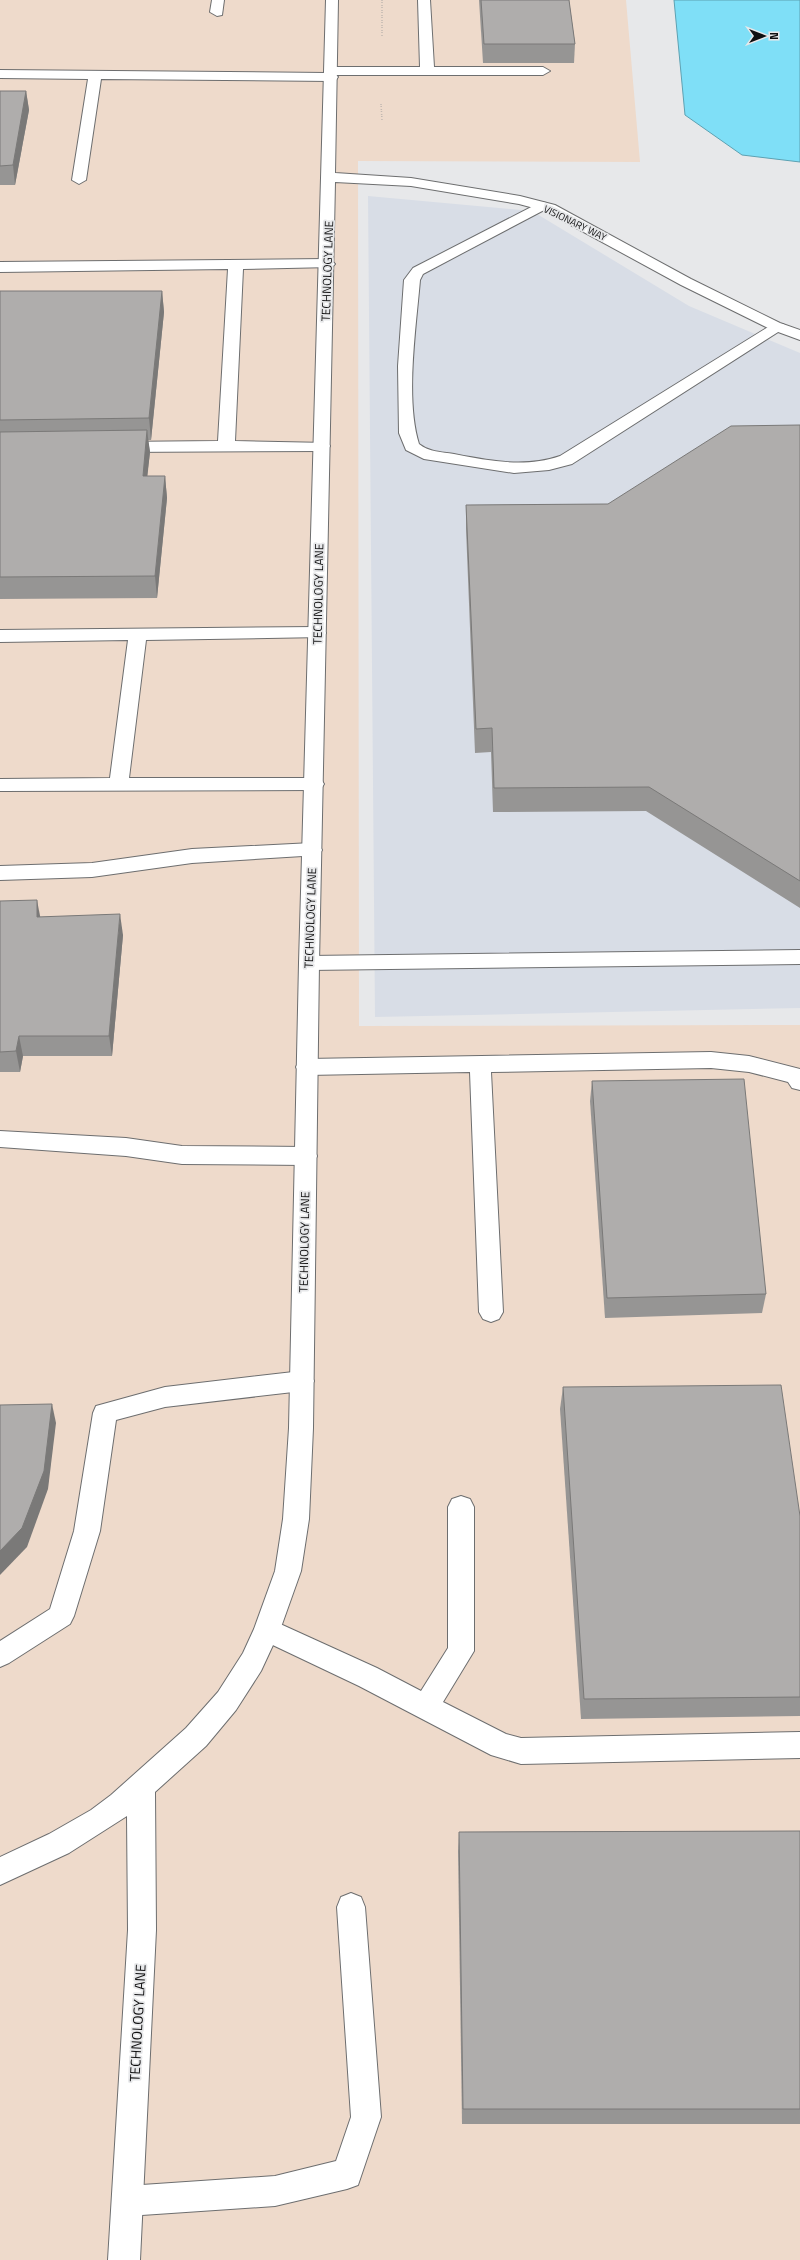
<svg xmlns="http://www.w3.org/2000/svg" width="800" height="2260" font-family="'Titillium Web',sans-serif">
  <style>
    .commercial { fill: #eedacb }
    .built { fill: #d8dde6 }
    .water { fill: #7fdff7; stroke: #5da1b2 }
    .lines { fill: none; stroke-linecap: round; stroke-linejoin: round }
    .lane-casing { stroke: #6d6e6f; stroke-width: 2 }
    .street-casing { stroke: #6d6e6f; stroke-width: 2 }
    .path { stroke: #959597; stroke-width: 1.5; stroke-dasharray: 0.5 2; stroke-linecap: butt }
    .lane { fill: #fff; fill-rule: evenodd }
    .street { fill: #fff; fill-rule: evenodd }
    .wall { fill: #969594 }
    .shaded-wall { fill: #7a7978 }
    .building { fill: #afadac; stroke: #7a7978 }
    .labels { text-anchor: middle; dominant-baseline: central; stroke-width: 3.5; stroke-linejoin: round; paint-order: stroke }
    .far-street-label { font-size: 10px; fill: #0f0f10; stroke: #e7e8ea }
    .street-label { font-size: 12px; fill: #0f0f10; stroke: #e7e8ea }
    .near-street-label { font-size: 14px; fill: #0f0f10; stroke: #e7e8ea }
  </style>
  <rect width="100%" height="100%" fill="#e7e8ea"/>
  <path class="commercial" d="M0 0H626L640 162 358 161 359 1026 800 1025V2260H0Z"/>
  <path class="built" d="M368 196 532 211 689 306 800 353V1008L375 1017Z"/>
  <path class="water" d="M674 0H800V162L742 155 685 115Z"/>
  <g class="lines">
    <g class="lane-casing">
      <g id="lane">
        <path d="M212 0H224L222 15 217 16 210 12Z"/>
        <path d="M418 0H430L434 67H543L550 71 543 75H336L338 77 336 80 331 81 101 79 86 180 79 184 72 180 88 79 0 78V70L326 73V68L331 67H420Z"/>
        <path d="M541 202 546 203 548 206 546 209 423 274 420 280C416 328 405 399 419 444 429 452 442 452 454 454 490 461 525 468 560 456L773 324H783L786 327 572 464 549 470 514 473 424 459 406 450 399 433 398 366 404 280 413 268Z"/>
        <path d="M327 259 332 261 335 264 332 267 243 269 235 441 328 443 330 446 328 449 322 451 119 452 113 451 111 447 113 443 119 442 218 441 228 269 0 272V262Z"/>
        <path d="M317 627 323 629 326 633 323 637 146 640 129 778H314L321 779 324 784 321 789 314 790 0 791V779L110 778 128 640 0 642V630Z"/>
        <path d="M312 843 319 845 322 850 319 855 192 863 92 877 0 880V866L92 863 192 849Z"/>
        <path d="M800 950V964L309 970 302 968 299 963 302 958 309 956Z"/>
        <path d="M711 1052 749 1056 800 1069V1090L792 1088 788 1082 749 1072 711 1068 491 1072 503 1312 499 1319 491 1322 483 1319 479 1312 470 1072 307 1075 299 1073 296 1067 299 1061 307 1059Z"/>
        <path d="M0 1131 126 1138 182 1146 306 1147 314 1150 317 1156 314 1162 306 1165 182 1164 126 1156 0 1147Z"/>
        <path d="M302 1371 310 1374 314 1381 310 1388 302 1391 165 1407 116 1420 100 1531 74 1616 70 1624 9 1663 0 1667V1641L50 1609 74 1531 93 1413 96 1406 165 1387Z"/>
        <path d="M461 1496 470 1499 474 1507V1651L443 1702 506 1734 521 1738 800 1732V1758L521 1764 491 1755 359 1686 258 1638 254 1630 258 1622 267 1618 377 1668 421 1691 448 1648V1507L452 1499Z"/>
        <path d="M351 1893 361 1897 365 1907 381 2117 358 2185 347 2189 275 2206 127 2216 116 2212 112 2201 116 2190 127 2186 275 2176 336 2161 351 2117 337 1907 341 1897Z"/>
      </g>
    </g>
    <g class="street-casing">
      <path id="street" d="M326 0H338L335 173 411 178 520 196 555 205 691 279 780 323 800 330V340L770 329 681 285 545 211 519 204 411 186 335 182 319 963 313 1428 309 1519 301 1571 280 1630 261 1671 236 1710 206 1746 155 1792 156 1930 140 2260H108L128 1930 127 1816 69 1853 0 1885V1857L49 1834 91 1810 111 1795 186 1728 218 1692 243 1653 254 1629 275 1571 283 1519 289 1428 299 963Z"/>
    </g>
    <g class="path">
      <path d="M382 0V37"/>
      <path d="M381 104 382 120"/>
    </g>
    <use href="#lane" class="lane"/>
    <use href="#street" class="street"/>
  </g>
  <g class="wall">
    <path d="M479 0H569L575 44 574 63H483Z"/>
    <path d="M0 91H26L29 110 15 185H0Z"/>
    <path d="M0 291H162L164 312 151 440H148L150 452 147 476H165L167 498 157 598 0 599Z"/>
    <path d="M800 425V908L646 811 493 812 491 752 475 753 466 529V505L608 504Z"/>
    <path d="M0 901 40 917 123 935 112 1056H23L20 1072H0Z"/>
    <path d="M592 1081 766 1294 762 1313 605 1318 590 1101Z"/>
    <path d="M563 1387 800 1516V1716L581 1719 560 1409Z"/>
    <path d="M800 1831V2124H462L458 1851 459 1832Z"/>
  </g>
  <g class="shaded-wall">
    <path d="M26 91 29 110 15 185 13 165Z"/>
    <path d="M162 291 164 312 151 440 149 418Z"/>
    <path d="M147 430 150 452 145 498 143 476Z"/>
    <path d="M165 476 167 498 157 598 155 576Z"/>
    <path d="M37 900 41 921 37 917Z"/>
    <path d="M120 914 123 935 112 1056 109 1036Z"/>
    <path d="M19 1036 23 1056 20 1072 16 1051Z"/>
    <path d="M52 1404 56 1423 48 1489 27 1547 0 1575V1551Z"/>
  </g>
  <g class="building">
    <path d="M481 0H569L575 44H484Z"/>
    <path d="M0 91H26L13 165 0 166Z"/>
    <path d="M0 291H162L149 418 0 420Z"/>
    <path d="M800 425V881L649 787 494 788 492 728 476 729 466 505 608 504 731 426Z"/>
    <path d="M147 430 143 476H165L155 576 0 577V432Z"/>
    <path d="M37 900V917L120 914 109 1036H19L16 1051 0 1052V901Z"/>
    <path d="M744 1079 766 1294 607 1298 592 1081Z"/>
    <path d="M781 1385 800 1516V1697L584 1699 563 1387Z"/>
    <path d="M52 1404 44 1471 22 1528 0 1551V1405Z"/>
    <path d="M800 1831V2109H463L459 1832Z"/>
  </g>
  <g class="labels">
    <g class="far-street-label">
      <text transform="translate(575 223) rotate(26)">VISIONARY WAY</text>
    </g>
    <g class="street-label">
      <text transform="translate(327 271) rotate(-88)">TECHNOLOGY LANE</text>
      <text transform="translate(318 594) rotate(-89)">TECHNOLOGY LANE</text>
      <text transform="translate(310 918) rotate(-88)">TECHNOLOGY LANE</text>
      <text transform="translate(304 1242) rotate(-89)">TECHNOLOGY LANE</text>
    </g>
    <g class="near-street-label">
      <text transform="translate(137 2023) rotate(-87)">TECHNOLOGY LANE</text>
    </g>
  </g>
  <g transform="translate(764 36) rotate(90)" stroke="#e7e8ea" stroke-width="3" paint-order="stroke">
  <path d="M0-3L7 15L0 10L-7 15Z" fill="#0f0f10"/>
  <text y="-6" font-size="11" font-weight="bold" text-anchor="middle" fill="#0f0f10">N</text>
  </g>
</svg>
